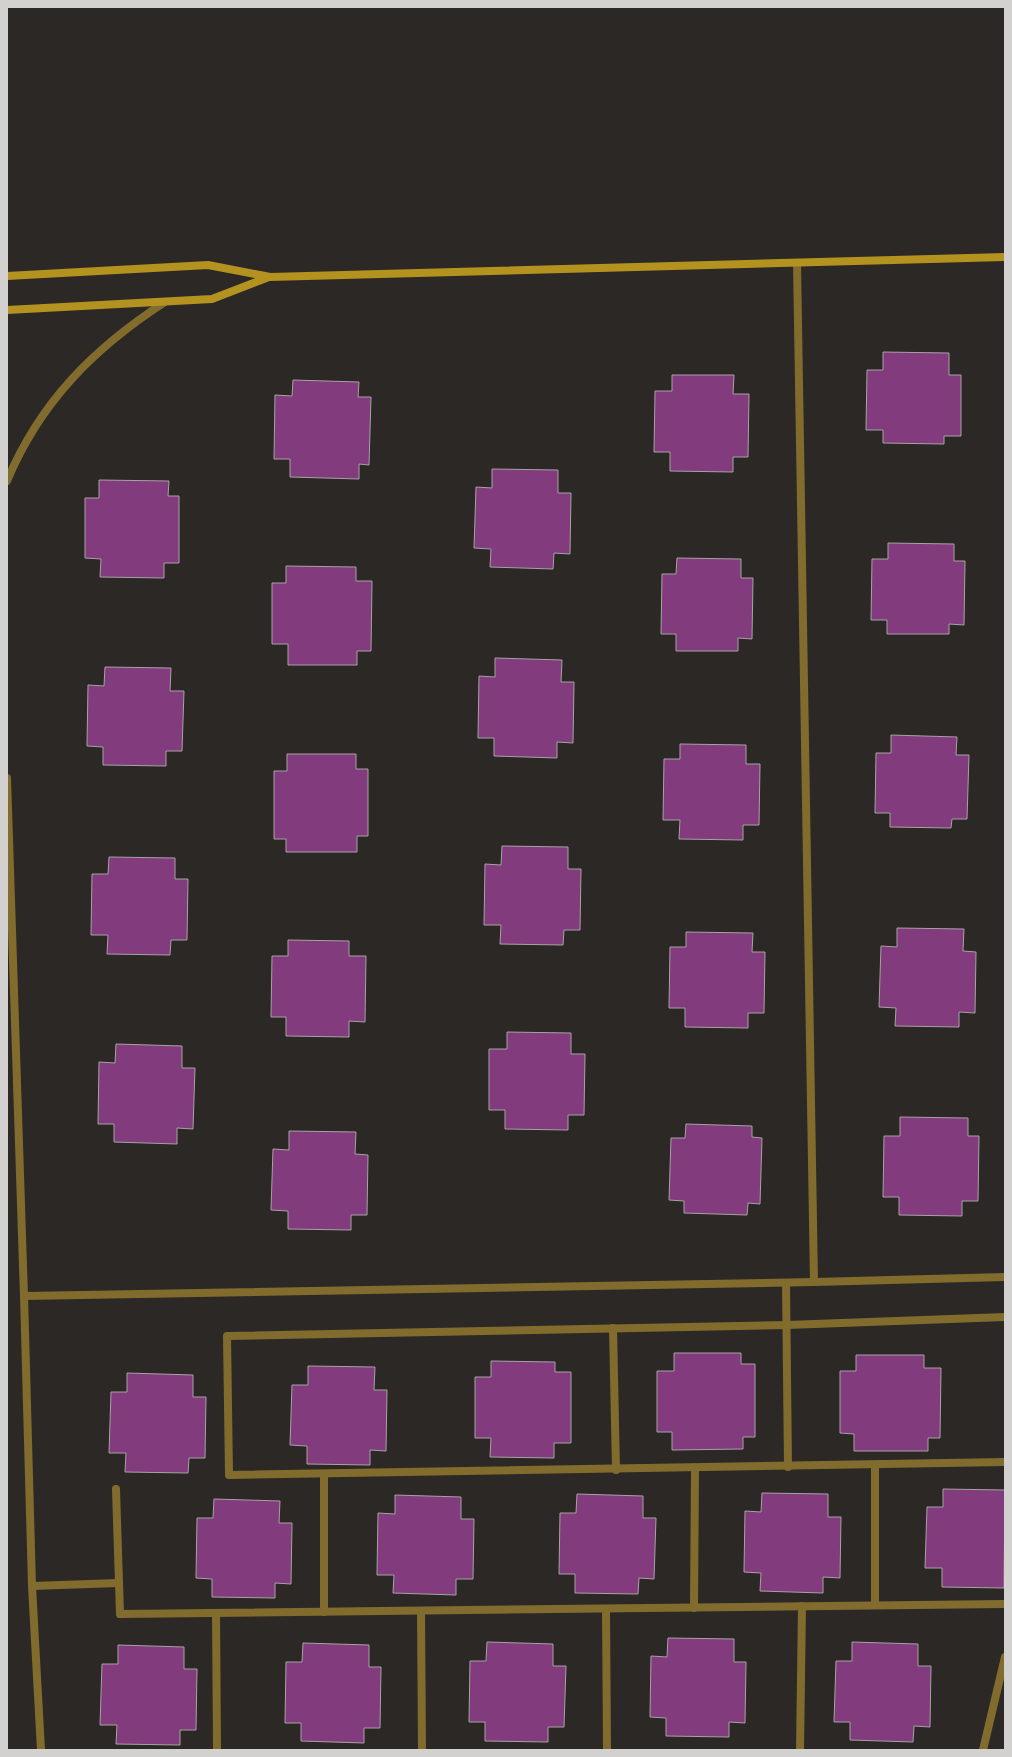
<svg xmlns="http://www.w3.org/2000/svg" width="1012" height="1757" font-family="Lora,serif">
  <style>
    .building { fill: #823b7c; stroke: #a7a3a6 }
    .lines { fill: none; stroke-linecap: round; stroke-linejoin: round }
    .service { stroke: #816c2e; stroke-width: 8 }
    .minor { stroke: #816c2e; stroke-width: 8 }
    .secondary { stroke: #b49220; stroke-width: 8 }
  </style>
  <rect width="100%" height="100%" fill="#2c2825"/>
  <g class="building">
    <path d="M883 352 949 353V375H961V436H944V444L883 443V430H866L867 370H883Z"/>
    <path d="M672 375H734L733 394H749L748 457H733V472L670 471V452H654L655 391H672Z"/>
    <path d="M293 380 359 382 358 397H371L369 465 359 464V479L290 477V459H274L275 395 292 396Z"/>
    <path d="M492 469 558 470V493H571L570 554 554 553 553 569 490 567 491 549 474 548 476 487 492 488Z"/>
    <path d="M99 480 169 481 168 496H179V563H164V578L100 577 101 559 85 558V498H99Z"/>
    <path d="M888 543 954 544V561H965L964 625 949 624V634H887V620H871L872 559H888Z"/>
    <path d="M677 558 741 559V578H753L752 639 738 638V651H676V634H661L662 574H676Z"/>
    <path d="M286 566 356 567V581H372L371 651H357V665H288V644H272V583H286Z"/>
    <path d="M495 658 562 660 561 682H574L573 743 557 742V758L494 756V738H478L479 676 495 677Z"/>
    <path d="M105 667 171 668 170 691H184L182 751H166V766L103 765V747L87 746 88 685 104 686Z"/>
    <path d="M891 735 957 737 956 755H969L967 819H952L951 828 890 827V813H875L876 753H891Z"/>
    <path d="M680 744 746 745V764H760L759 825H743V840L679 839 680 820H663L664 759H680Z"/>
    <path d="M287 754H356V769H368V836H357V852H286V839H274V771H287Z"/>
    <path d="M502 846 568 847V869H581L580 930H564L563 945 500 944 501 925H484L485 864 501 865Z"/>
    <path d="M109 857 175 858V879H188L187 940H171L170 955 107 954 108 935H91L92 874H108Z"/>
    <path d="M897 928 964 929 963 951 976 952 975 1013 959 1012V1027L895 1026 896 1008 879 1007 881 946 897 947Z"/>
    <path d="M686 932 753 933 752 952H765L764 1013H748V1028L685 1027V1008H669L670 947H686Z"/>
    <path d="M288 940 349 941V956H366L365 1022 349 1021V1037L286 1036V1017H271L272 956H288Z"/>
    <path d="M507 1032 571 1033V1054H585L584 1115H568V1130L505 1129V1110H489V1049H507Z"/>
    <path d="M116 1044 182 1046V1068H195L193 1129 177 1128V1144L114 1142V1124H98L99 1062 115 1063Z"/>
    <path d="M900 1117 968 1118V1136H979L978 1201H962V1216L899 1215V1197H883L884 1136H900Z"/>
    <path d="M686 1124 752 1126V1137L762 1138 760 1204 748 1203 747 1215 684 1213V1201L669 1200 671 1138H685Z"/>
    <path d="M289 1131 356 1132 355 1154 368 1155 367 1215H351V1230L288 1229V1211L271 1210 273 1149 289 1150Z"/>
    <path d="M674 1353H741V1364H755V1437H743V1449L672 1450V1432H657V1371H674Z"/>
    <path d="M856 1355H924V1368H941L940 1438H928V1451H854V1434L840 1433V1371H856Z"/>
    <path d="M491 1361 555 1362V1372H571V1443H554V1458L490 1457 491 1438H475V1377H491Z"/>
    <path d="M308 1366 375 1367 374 1390H387L386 1451 370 1450V1465L307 1464V1446L290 1445 292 1385H308Z"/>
    <path d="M127 1373 193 1375V1397H206L205 1458H189L188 1473 125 1472 126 1453H109L111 1392H127Z"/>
    <path d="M943 1489 1005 1490 1004 1588 942 1587V1568H925L927 1507H943Z"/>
    <path d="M762 1493 828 1494V1517H841L840 1578 823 1577V1593L760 1591 761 1573 744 1572 745 1511 761 1512Z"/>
    <path d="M577 1494 643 1496V1518H656L654 1579 639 1578 638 1594 575 1593V1574H559L560 1513H576Z"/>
    <path d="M395 1495 461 1497V1519H474L473 1579H456V1595L393 1593 394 1575H377L378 1513 395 1514Z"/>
    <path d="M214 1499 280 1501 279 1523H292L291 1584 275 1583V1598L212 1597V1579L196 1578 197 1518H213Z"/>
    <path d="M668 1638 734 1639V1662H746L745 1723 729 1722V1737L666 1736V1718L650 1717 651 1656 667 1657Z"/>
    <path d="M487 1642 553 1644V1666H566L564 1727H548V1742L485 1741V1722H469L470 1661H486Z"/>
    <path d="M852 1642 918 1644V1666H931L930 1727 914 1726 913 1742 850 1740V1722H834L836 1661H852Z"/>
    <path d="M303 1643 369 1645V1667H381L380 1728H364V1743L301 1741V1723H285L286 1662H302Z"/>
    <path d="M118 1645 184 1647V1669H197L196 1730H180V1745L116 1744 117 1725H100L102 1664H118Z"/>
  </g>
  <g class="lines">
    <g class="service">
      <path d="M786 1283 788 1467"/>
      <path d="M1005 1317 787 1325 227 1336 229 1475 1005 1462"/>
      <path d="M613 1328 616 1470"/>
      <path d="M875 1466V1605"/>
      <path d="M324 1474V1612"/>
      <path d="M116 1489 120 1614 1005 1604"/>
      <path d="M32 1586 119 1583"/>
      <path d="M694 1608 695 1468"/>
      <path d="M606 1609 607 1750"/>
      <path d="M421 1611 422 1750"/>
      <path d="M216 1613 217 1750"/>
      <path d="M800 1750 802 1606"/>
      <path d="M983 1750 1005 1657"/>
    </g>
    <g class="minor">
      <path d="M797 263 814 1282"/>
      <path d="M7 481C40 402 94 348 165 302"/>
      <path d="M7 778 24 1296 32 1586 41 1750"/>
      <path d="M24 1296 814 1282 1005 1277"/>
    </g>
    <g class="secondary">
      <path d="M7 276 208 265 270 277 1005 257"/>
      <path d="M7 310 212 299 269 277"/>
    </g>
  </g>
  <rect width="1012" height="1757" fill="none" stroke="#d3d1cf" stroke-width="16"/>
</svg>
